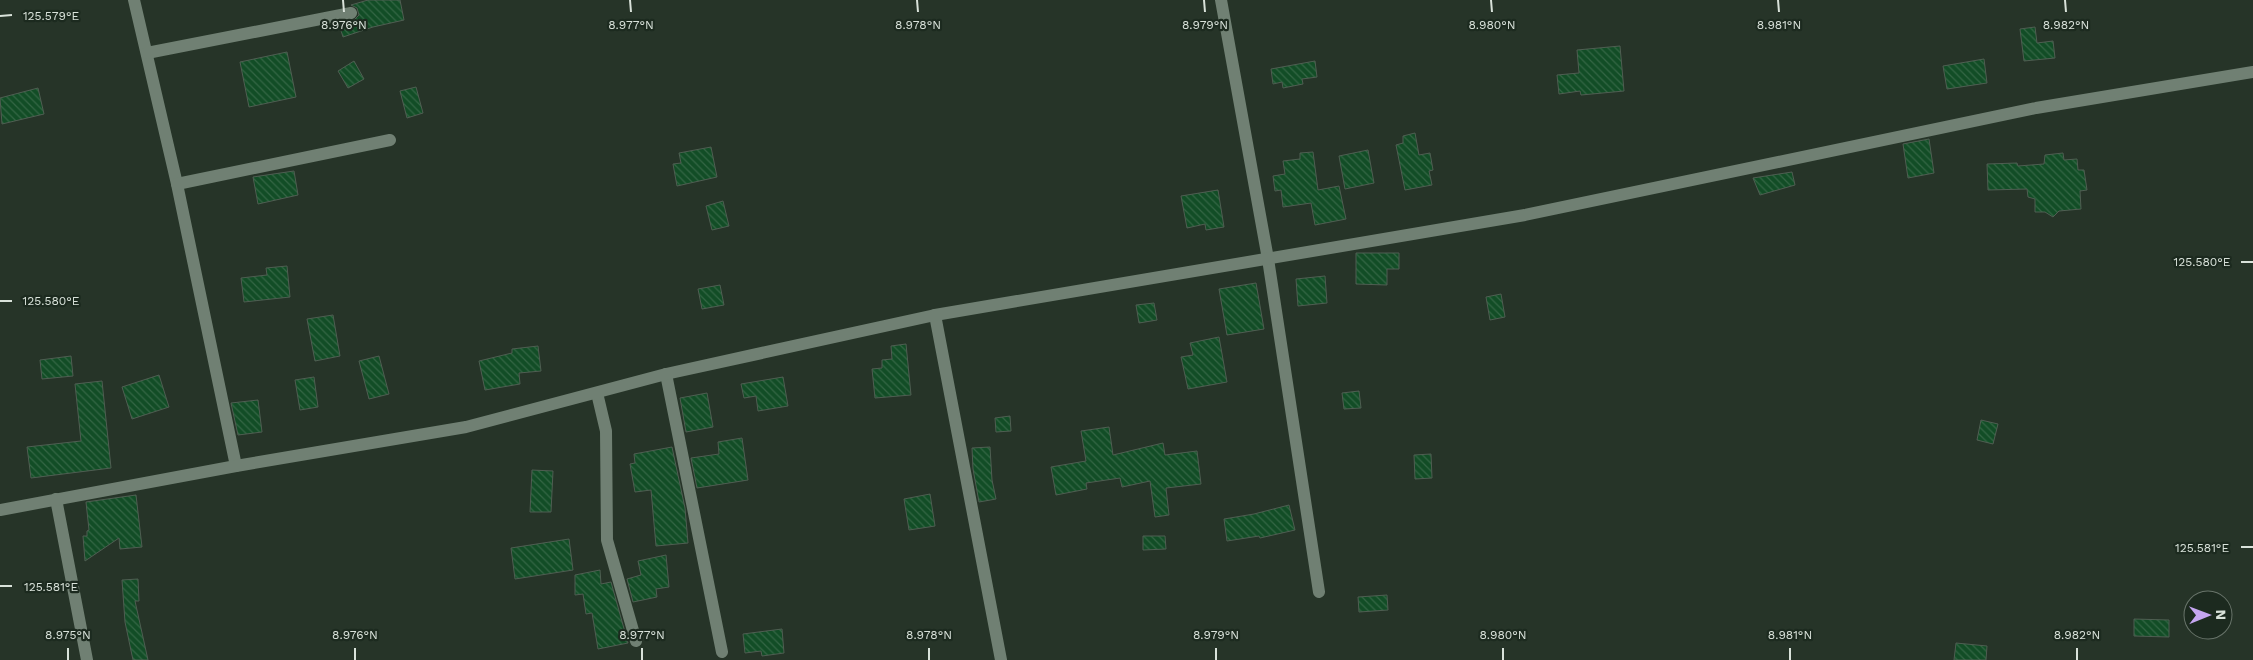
<svg xmlns="http://www.w3.org/2000/svg" width="2253" height="660" font-family="'Work Sans',sans-serif">
  <style>
    .building { fill: url(#building-back-hatch); stroke: #4f5e52 }
    .lines { fill: none; stroke-linecap: round; stroke-linejoin: round }
    .minor { stroke: #708073; stroke-width: 12 }
    .tertiary { stroke: #708073; stroke-width: 12 }
    .ticks { fill: none; stroke: #d9e2da; stroke-width: 2 }
    .ticks-label { font-size: 12px; text-anchor: middle; fill: #d9e2da; stroke: #1c2a1f; stroke-width: 4.5; stroke-linejoin: round; paint-order: stroke }
  </style>
  <defs>
    <pattern id="building-back-hatch" width="6" height="6" patternUnits="userSpaceOnUse" patternTransform="scale(1.25)"><rect width="6" height="6" fill="#124d26"/><path d="M-1 5l2 2M0 0l6 6M5-1l2 2" fill="none" stroke="#346645"/></pattern>
  </defs>
  <rect width="100%" height="100%" fill="#263428"/>
  <g class="building">
    <path d="M368 0H400L404 20 373 27 343 37 339 24 353 21 359 15 357 8 351 5Z"/>
    <path d="M2035 27 2037 43 2053 41 2055 58 2024 61 2020 29Z"/>
    <path d="M1620 46 1624 91 1581 95 1580 91 1559 94 1557 75 1579 73 1577 50Z"/>
    <path d="M287 52 296 97 249 107 240 62Z"/>
    <path d="M1984 59 1987 83 1947 89 1943 66Z"/>
    <path d="M354 61 364 79 348 88 338 71Z"/>
    <path d="M1315 61 1317 77 1302 79 1303 84 1283 88 1282 82 1273 84 1271 69Z"/>
    <path d="M416 87 423 113 407 118 400 91Z"/>
    <path d="M38 88 44 114 2 124 0 98Z"/>
    <path d="M1415 133 1419 155 1430 153 1433 170 1429 171 1432 185 1405 190 1396 145 1403 143V136Z"/>
    <path d="M1929 139 1934 173 1908 178 1903 144Z"/>
    <path d="M711 147 717 177 677 186 673 164 681 163 679 153Z"/>
    <path d="M1368 150 1374 183 1345 189 1339 156Z"/>
    <path d="M1313 152 1318 190 1339 186 1346 219 1315 225 1311 203 1283 207 1281 190 1275 191 1273 176 1285 174 1283 161 1300 159V153Z"/>
    <path d="M2063 153 2064 160 2077 159 2078 170H2084L2087 190 2080 191 2081 209 2059 211 2053 217 2045 212H2035V199L2028 197 2027 189 1988 190 1987 164 2017 163 2018 166 2044 164 2045 155Z"/>
    <path d="M294 171 298 195 258 204 253 177Z"/>
    <path d="M1792 172 1795 185 1760 195 1753 178Z"/>
    <path d="M1218 190 1224 227 1206 230 1205 224 1187 228 1181 196Z"/>
    <path d="M723 201 729 226 712 230 706 206Z"/>
    <path d="M1356 253H1399V269H1387V285L1356 284Z"/>
    <path d="M287 266 290 297 244 302 241 278 267 275 266 268Z"/>
    <path d="M1325 276 1327 303 1298 306 1296 279Z"/>
    <path d="M1256 283 1264 329 1227 335 1219 289Z"/>
    <path d="M720 285 724 305 702 309 698 289Z"/>
    <path d="M1501 294 1505 317 1490 320 1486 297Z"/>
    <path d="M1154 303 1157 320 1139 323 1136 305Z"/>
    <path d="M333 315 340 356 315 361 307 319Z"/>
    <path d="M1219 337 1227 382 1188 389 1181 357 1193 355 1190 343Z"/>
    <path d="M906 344 911 395 875 398 872 369 882 368V360L892 359 891 346Z"/>
    <path d="M538 346 541 371 519 373 520 384 485 390 479 361 512 353V349Z"/>
    <path d="M71 356 73 376 42 379 40 360Z"/>
    <path d="M379 356 389 394 369 399 359 361Z"/>
    <path d="M159 375 169 407 132 419 122 387Z"/>
    <path d="M314 377 318 407 300 410 295 380Z"/>
    <path d="M783 377 788 406 758 411 756 396 744 398 741 384Z"/>
    <path d="M102 381 111 468 31 478 27 447 81 441 75 384Z"/>
    <path d="M1359 391 1361 408 1344 409 1342 393Z"/>
    <path d="M707 393 713 427 686 432 680 398Z"/>
    <path d="M258 400 262 432 238 435 231 403Z"/>
    <path d="M1010 416 1011 431 996 432 995 418Z"/>
    <path d="M1981 420 1998 424 1993 444 1977 440Z"/>
    <path d="M1109 427 1113 455 1163 443 1165 455 1197 451 1201 484 1166 488 1169 515 1155 517 1150 481 1122 487 1120 478 1086 483 1087 489 1056 495 1051 467 1086 461 1081 431Z"/>
    <path d="M742 438 748 480 697 488 691 458 719 454 718 442Z"/>
    <path d="M672 447 685 508 688 543 656 546 651 490 635 492 630 464 635 463 634 454Z"/>
    <path d="M990 447 992 480 996 499 979 502 973 469 972 448Z"/>
    <path d="M1431 454 1432 478 1415 479 1414 455Z"/>
    <path d="M532 470 553 471 551 512H530Z"/>
    <path d="M930 494 935 526 909 530 904 499Z"/>
    <path d="M136 495 142 547 120 549 119 538 85 561 83 536H87V531L89 530 86 502Z"/>
    <path d="M1289 505 1295 530 1260 538 1259 536 1227 541 1224 519 1254 514Z"/>
    <path d="M1143 536H1165L1166 549 1143 550Z"/>
    <path d="M569 539 573 570 515 579 511 548Z"/>
    <path d="M666 555 669 587 656 589 657 597 633 602 627 579 641 575 638 561Z"/>
    <path d="M600 570 601 584 611 582 628 643 598 649 592 613 586 614 583 594 575 595V575Z"/>
    <path d="M138 579 139 601H135L148 660H133L125 622 122 580Z"/>
    <path d="M1387 595 1388 610 1359 612 1358 597Z"/>
    <path d="M2134 619 2169 620V637L2134 636Z"/>
    <path d="M782 629 784 653 762 656 761 651 745 653 743 634Z"/>
    <path d="M1956 643 1987 646 1986 660H1954Z"/>
  </g>
  <g class="lines">
    <g class="minor">
      <path d="M134 0 177 184 236 466"/>
      <path d="M147 53 351 13"/>
      <path d="M177 184 390 140"/>
      <path d="M1268 259 1319 592"/>
      <path d="M935 315 1001 660"/>
      <path d="M666 374 722 652"/>
      <path d="M597 393 606 431 607 540 636 641"/>
      <path d="M56 499 87 660"/>
    </g>
    <g class="tertiary">
      <path d="M1221 0 1268 259"/>
      <path d="M0 510 236 466 466 427 666 374 935 315 1525 215 2036 108 2253 72"/>
    </g>
  </g>
  <path class="ticks" d="M343 0 344 12M630 0 631 12M917 0 918 12M1204 0 1205 12M1491 0 1492 12M1778 0 1779 12M2065 0 2066 12M0 16 12 15M2241 262H2253M0 301H12M2241 547H2253M0 586H12M68 648V660M355 648V660M642 648V660M929 648V660M1216 648V660M1503 648V660M1790 648V660M2077 648V660"/>
  <g class="ticks-label">
    <text x="51" y="20">125.579°E</text>
    <text x="344" y="29">8.976°N</text>
    <text x="631" y="29">8.977°N</text>
    <text x="918" y="29">8.978°N</text>
    <text x="1205" y="29">8.979°N</text>
    <text x="1492" y="29">8.980°N</text>
    <text x="1779" y="29">8.981°N</text>
    <text x="2066" y="29">8.982°N</text>
    <text x="2202" y="266">125.580°E</text>
    <text x="51" y="305">125.580°E</text>
    <text x="2202" y="552">125.581°E</text>
    <text x="51" y="591">125.581°E</text>
    <text x="68" y="639">8.975°N</text>
    <text x="355" y="639">8.976°N</text>
    <text x="642" y="639">8.977°N</text>
    <text x="929" y="639">8.978°N</text>
    <text x="1216" y="639">8.979°N</text>
    <text x="1503" y="639">8.980°N</text>
    <text x="1790" y="639">8.981°N</text>
    <text x="2077" y="639">8.982°N</text>
  </g>
  <g transform="translate(2208 615) rotate(89)"><circle r="24" fill="#1c2a1f" stroke="#68746a"/>
  <path d="M0-4L9 19L0 12L-9 19Z" fill="#c5a6f0"/>
  <text y="-8" font-size="14" font-weight="bold" text-anchor="middle" fill="#d9e2da">N</text>
  </g>
</svg>
